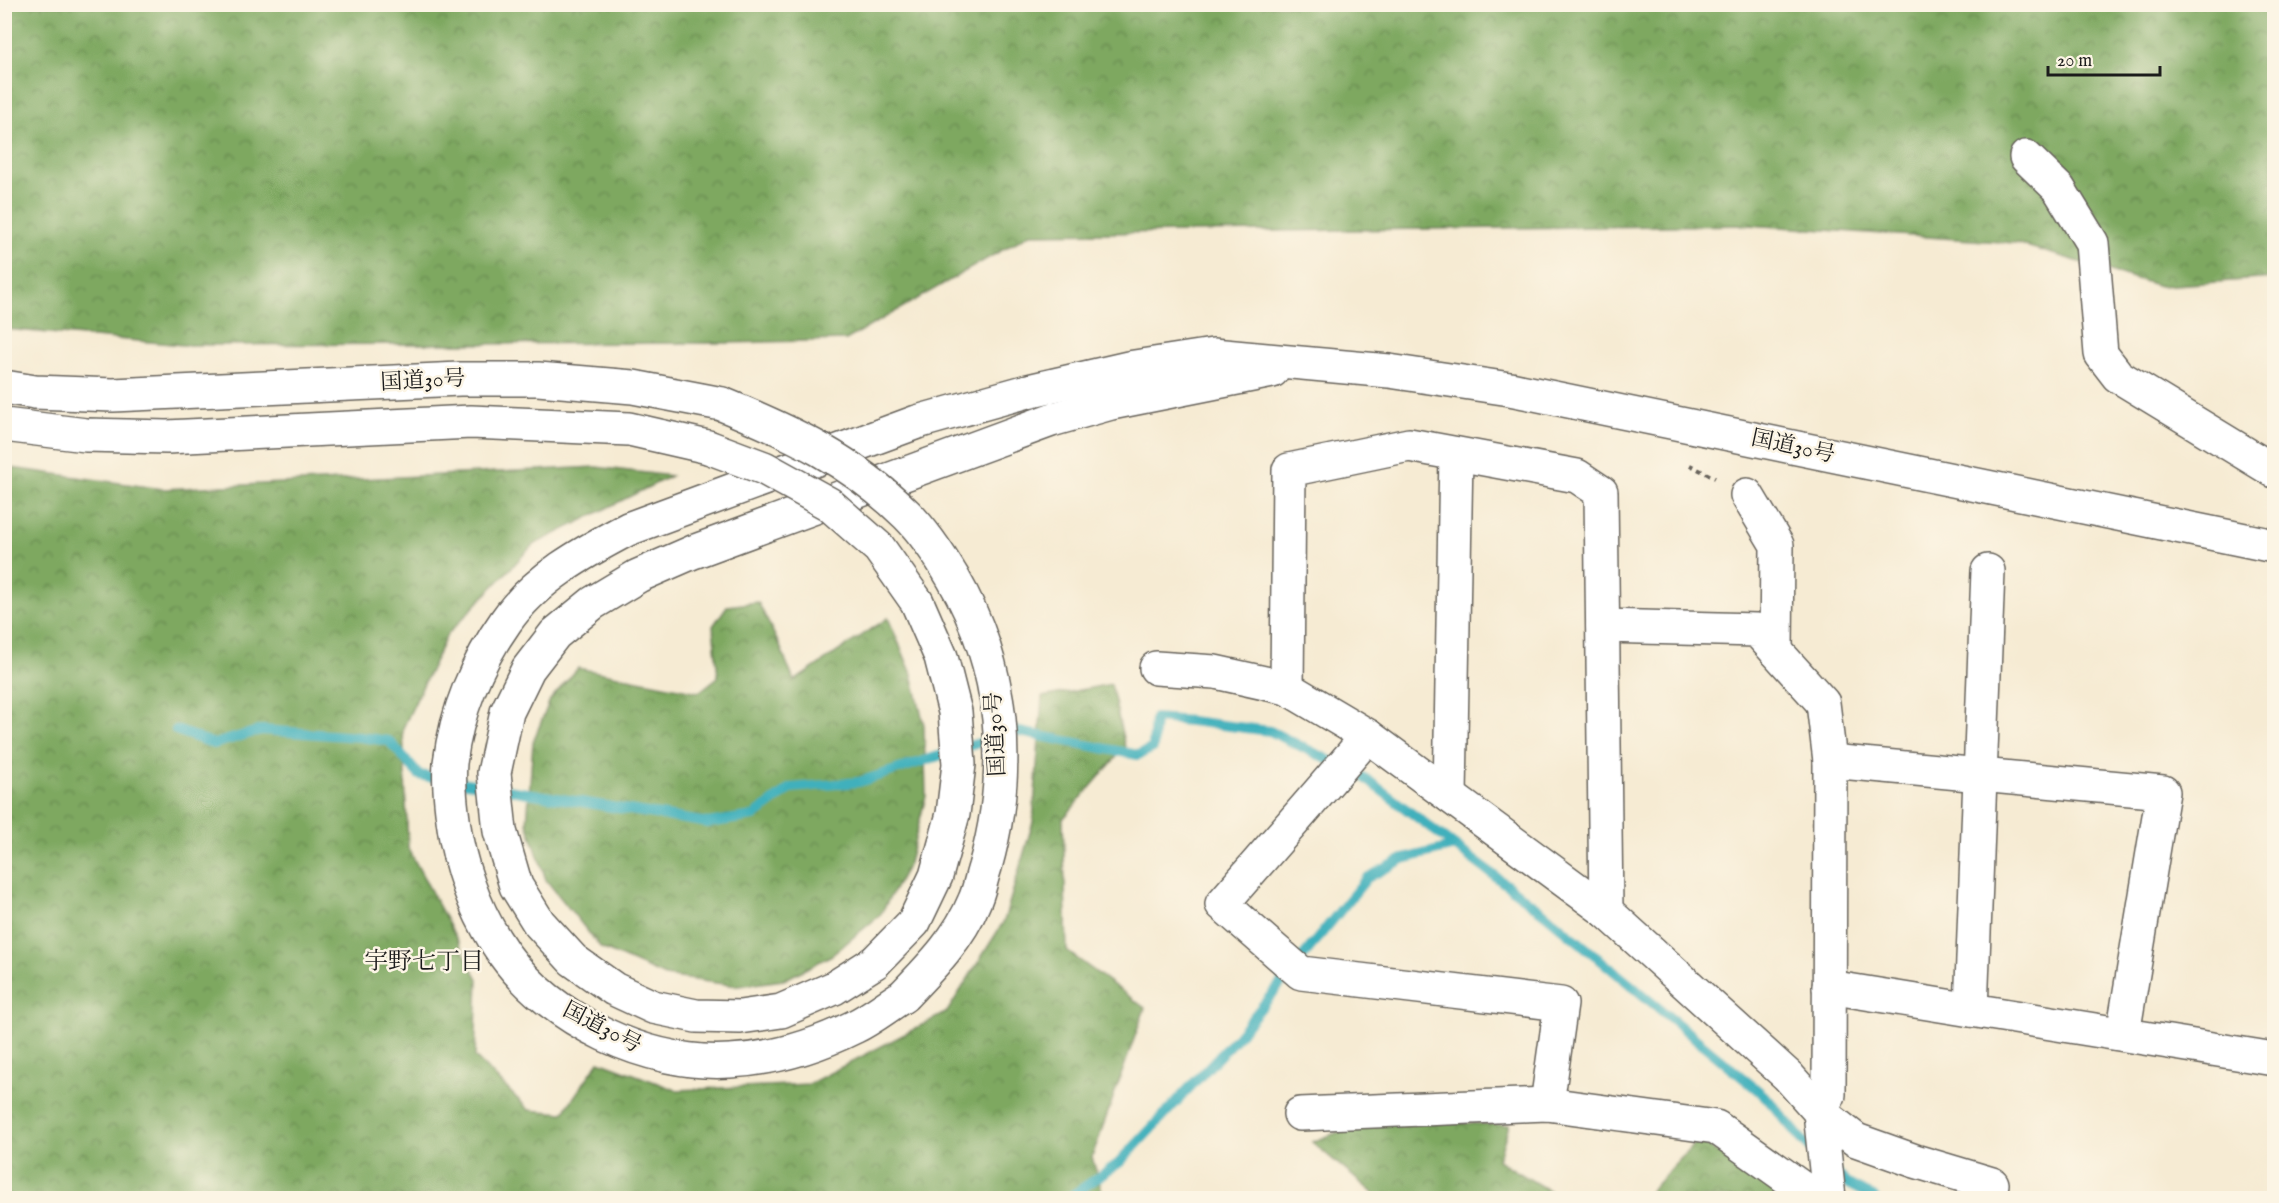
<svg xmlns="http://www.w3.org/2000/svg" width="2279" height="1203" font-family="'IM FELL English','Noto Serif JP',serif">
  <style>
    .forest { fill: url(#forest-crowns); stroke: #4d623e; stroke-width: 1.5 }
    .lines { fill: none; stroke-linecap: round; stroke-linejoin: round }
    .stream { stroke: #41b0bc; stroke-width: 10 }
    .minor-casing { stroke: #68645c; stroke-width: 36 }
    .trunk-casing { stroke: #68645c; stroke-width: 36 }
    .path { stroke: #68645c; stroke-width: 4; stroke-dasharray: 4.5 4.5; stroke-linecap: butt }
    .minor { stroke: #fff; stroke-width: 33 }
    .trunk { stroke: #fff; stroke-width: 33 }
    .trunk-bridge-casing { stroke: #68645c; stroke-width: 36; stroke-linecap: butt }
    .trunk-bridge { stroke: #fff; stroke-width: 33 }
    .labels { text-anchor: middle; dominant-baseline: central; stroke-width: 5; stroke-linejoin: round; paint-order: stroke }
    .street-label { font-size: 22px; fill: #1c1c1c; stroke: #fcf5e5 }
    .neighbourhood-label { font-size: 24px; fill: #1c1c1c; stroke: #fcf5e5 }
  </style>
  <defs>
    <pattern id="forest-crowns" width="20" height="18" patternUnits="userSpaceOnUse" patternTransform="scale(1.5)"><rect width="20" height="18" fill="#7ea860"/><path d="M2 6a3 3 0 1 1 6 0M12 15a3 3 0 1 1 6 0" fill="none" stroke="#66884e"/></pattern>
  </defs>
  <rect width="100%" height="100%" fill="#fcf5e5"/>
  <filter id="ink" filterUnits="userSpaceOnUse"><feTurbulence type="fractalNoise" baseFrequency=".0167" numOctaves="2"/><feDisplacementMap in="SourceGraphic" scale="12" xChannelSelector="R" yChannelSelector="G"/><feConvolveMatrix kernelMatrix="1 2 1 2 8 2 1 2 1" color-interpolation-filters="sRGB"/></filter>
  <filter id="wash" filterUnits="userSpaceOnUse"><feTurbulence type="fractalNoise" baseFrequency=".008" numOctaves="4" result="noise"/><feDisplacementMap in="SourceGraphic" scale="24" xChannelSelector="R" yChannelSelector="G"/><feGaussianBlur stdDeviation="1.35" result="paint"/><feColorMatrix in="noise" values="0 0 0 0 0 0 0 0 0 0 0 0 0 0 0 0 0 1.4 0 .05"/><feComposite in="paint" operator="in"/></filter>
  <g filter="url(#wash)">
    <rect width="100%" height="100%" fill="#f6ebd3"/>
    <g class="forest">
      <path d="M4 5H2274V278L2160 286 2016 243 1749 225 1030 234 846 340 728 343 183 345 5 329Z"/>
      <path d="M5 467 163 489 596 467 671 476 533 545 447 635 403 728 408 848 478 979 475 1057 529 1110 563 1113 599 1061 676 1090 809 1084 947 1012 1004 921 1033 822 1042 697 1111 684 1125 747 1063 819 1067 951 1145 1008 1092 1157 1104 1198H5Z"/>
      <path d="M758 602 780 646 794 681 888 618 912 674 924 725 926 796 909 863 880 915 832 955 784 980 738 986 665 976 601 948 546 880 527 823 533 742 550 700 578 668 699 692 718 677 713 626 727 606Z"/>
      <path d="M1373 1119 1509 1125 1498 1160 1561 1198H1379L1312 1142Z"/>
      <path d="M1698 1140 1789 1198H1644Z"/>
    </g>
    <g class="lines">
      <g class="stream">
        <path d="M176 730 214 744 261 730 360 737 389 741 419 775 708 823 754 816 791 788 859 782 1015 731 1138 755 1153 748 1155 718 1190 721 1270 731 1365 778 1545 914 1766 1097 1802 1140 1817 1155"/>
        <path d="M1835 1172 1848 1184 1875 1198"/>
        <path d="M1068 1198 1119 1163 1237 1037 1367 878 1403 859 1455 846"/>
      </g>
    </g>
  </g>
  <g filter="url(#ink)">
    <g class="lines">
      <g class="minor-casing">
        <g id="minor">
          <path d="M2026 157 2059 189 2092 243 2101 354 2118 376 2274 471"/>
          <path d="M1747 495 1777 545 1776 651"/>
          <path d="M1603 626 1757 630 1823 703 1830 761 1829 1095 1820 1112 1829 1198"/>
          <path d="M1156 668 1215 672 1287 688 1368 736 1606 911 1788 1076 1820 1112 1856 1140 1915 1161 1992 1184"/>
          <path d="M1287 688 1289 470 1409 445 1577 476 1601 492 1606 911"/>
          <path d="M1368 736 1222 904 1301 973 1561 1004 1547 1104"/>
          <path d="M1830 761 2163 792 2123 1034"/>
          <path d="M1450 796 1456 454"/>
          <path d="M1829 987 2274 1059"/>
          <path d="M1971 1010 1988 571"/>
          <path d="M1300 1114 1547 1104 1716 1127 1816 1198"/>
        </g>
      </g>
      <g class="trunk-casing">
        <g id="trunk">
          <path d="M4 387 35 392 113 395 460 379H538L633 387 722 404"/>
          <path d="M4 425 86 435 167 437 471 422 629 429 708 447"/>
          <path d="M875 962 834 988 781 1011 740 1017 696 1016 653 1007 614 989 573 960 539 923 516 886 500 831 494 773 507 712 528 669 555 634 593 603 638 576 693 552 1051 420 1111 403 1272 371"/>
          <path d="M903 996C887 1006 871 1019 854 1027 816 1046 773 1059 730 1061 648 1066 552 1021 504 954 480 920 464 879 456 839 452 815 448 788 450 763 456 712 477 662 506 621 535 579 584 552 628 529L917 422 1028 391 1128 368 1213 355 1389 371 1510 389 2274 546"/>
        </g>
      </g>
      <path class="path" d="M1690 465 1715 478"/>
      <use href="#minor" class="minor"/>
      <use href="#trunk" class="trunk"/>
      <g class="trunk-bridge-casing">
        <g id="trunk-bridge">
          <path d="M722 404C793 433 851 460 907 515 925 533 940 556 953 578 1005 668 1013 768 985 867 981 879 979 892 974 902 959 939 930 968 903 996"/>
          <path d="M708 447 764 468 829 504 879 548 917 602 941 657 955 712 959 764 953 814 936 876 914 922 875 962"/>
        </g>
      </g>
      <use href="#trunk-bridge" class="trunk-bridge"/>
    </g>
  </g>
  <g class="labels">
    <g class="street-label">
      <text transform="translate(423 381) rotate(-3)">国道30号</text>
      <text transform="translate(1793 447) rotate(12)">国道30号</text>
      <text transform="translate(996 734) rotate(-93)">国道30号</text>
      <text transform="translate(602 1028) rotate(27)">国道30号</text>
    </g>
    <g class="neighbourhood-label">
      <text x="424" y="962">宇野七丁目</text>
    </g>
  </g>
  <rect width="2279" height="1203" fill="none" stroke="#fcf5e5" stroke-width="24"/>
  <path d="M2048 66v9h112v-9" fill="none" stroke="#1c1c1c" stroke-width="3"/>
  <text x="2057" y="66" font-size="18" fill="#1c1c1c" stroke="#fcf5e5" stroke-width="4.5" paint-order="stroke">20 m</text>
</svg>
